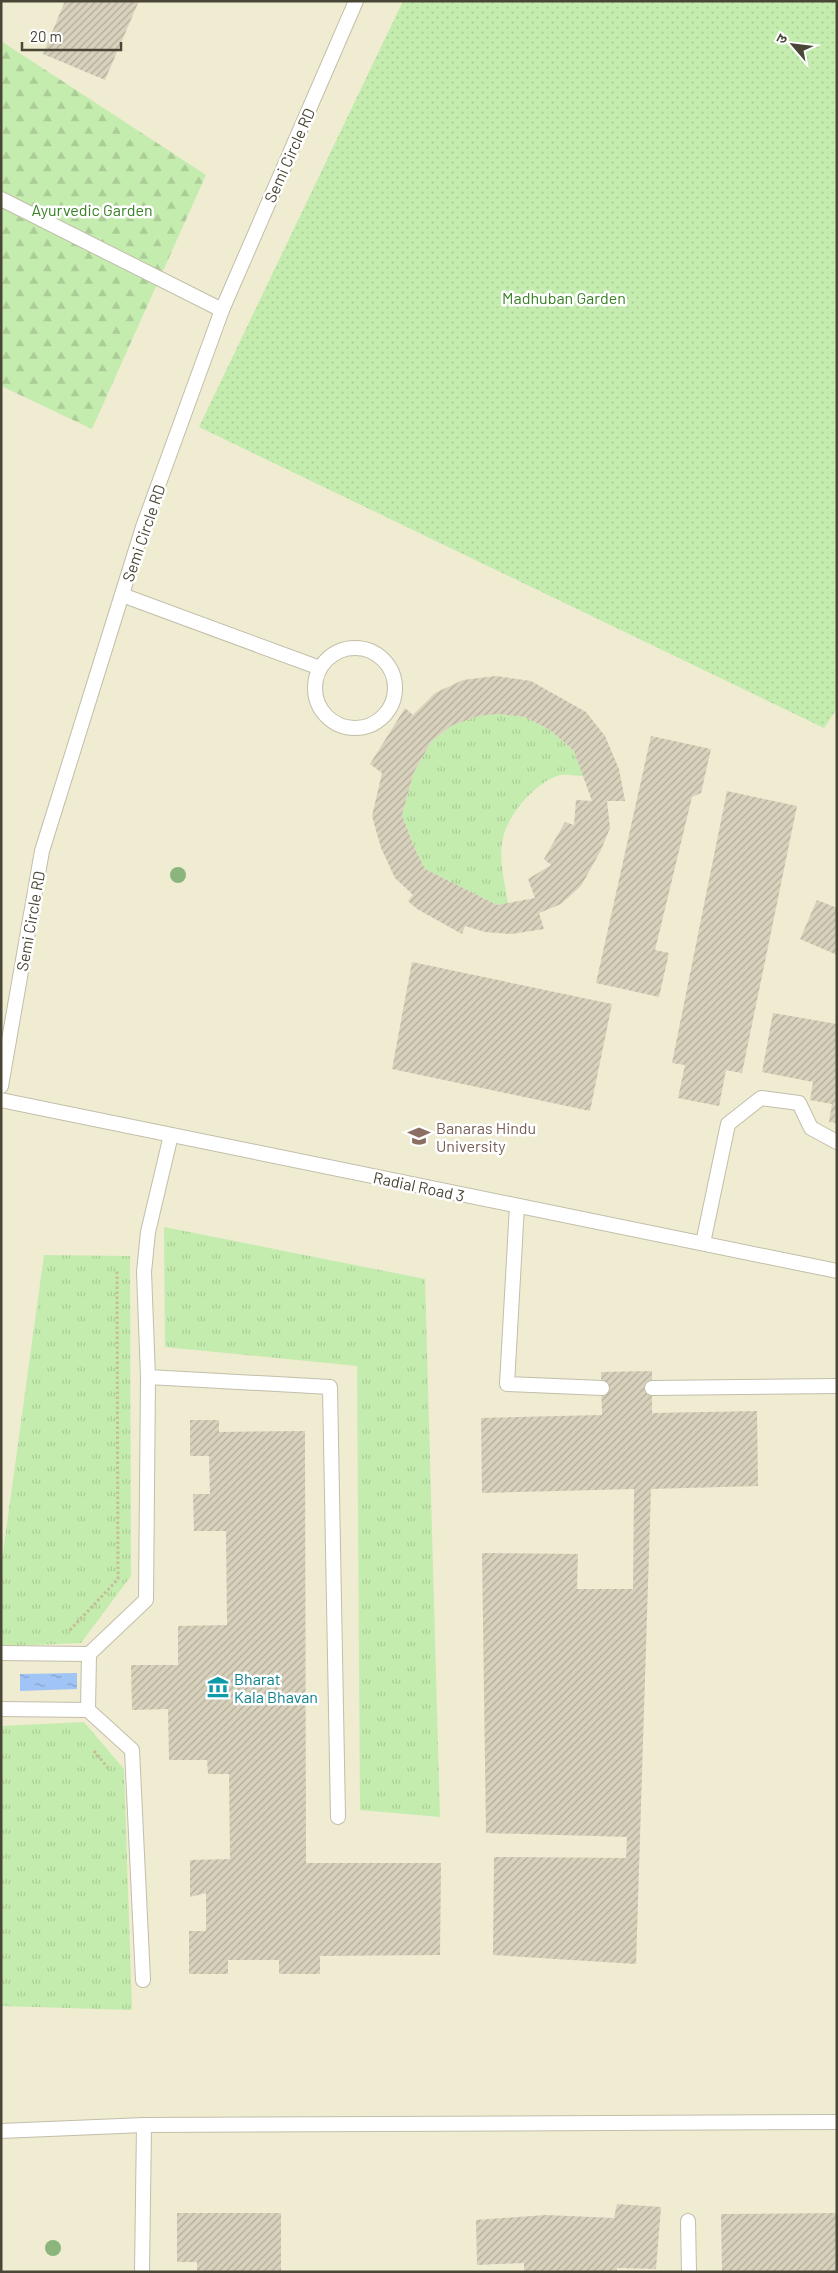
<svg xmlns="http://www.w3.org/2000/svg" width="838" height="2273" font-family="Barlow,'Noto Sans Devanagari',sans-serif">
  <style>
    .education { fill: #efecd1 }
    .grass { fill: url(#grass-tufts) }
    .forest { fill: url(#forest-firs) }
    .park { fill: url(#park-dots) }
    .water { fill: url(#water-ripples) }
    .building { fill: url(#building-hatch); fill-rule: evenodd }
    .lines { fill: none; stroke-linecap: round; stroke-linejoin: round }
    .service-casing { stroke: #c2beaa; stroke-width: 16 }
    .path { stroke: #c5bd9a; stroke-width: 3; stroke-dasharray: 2.5 2.5; stroke-linecap: butt }
    .service { stroke: #fff; stroke-width: 14 }
    .tree { fill: #8cb57d }
    .labels { text-anchor: middle; dominant-baseline: central; stroke-width: 5; stroke-linejoin: round; paint-order: stroke }
    .street-label { font-size: 16px; fill: #4a4636; stroke: #fff }
    .park-label { font-size: 16px; fill: #378124; stroke: #fff }
    .education-label { font-size: 16px; fill: #785e54; stroke: #fff; text-anchor: start }
    .culture-label { font-size: 16px; fill: #0d838f; stroke: #fff; text-anchor: start }
  </style>
  <defs>
    <pattern id="grass-tufts" width="24" height="20" patternUnits="userSpaceOnUse" patternTransform="scale(1.25)"><rect width="24" height="20" fill="#c5ecaf"/><path d="M3 7l-1-3M5 7V3M7 7l1-3M15 17l-1-3M17 17v-4M19 17l1-3" fill="none" stroke="#abcc97"/></pattern>
    <pattern id="forest-firs" width="22" height="20" patternUnits="userSpaceOnUse" patternTransform="scale(1.25)"><rect width="22" height="20" fill="#c5ecaf"/><path d="M5 1l3.5 6h-7zM16 11l3.5 6h-7z" fill="#abcc97"/></pattern>
    <pattern id="park-dots" width="8" height="8" patternUnits="userSpaceOnUse" patternTransform="scale(1.25)"><rect width="8" height="8" fill="#c5ecaf"/><path d="M2 2h.1M6 6h.1" fill="none" stroke="#abcc97" stroke-width="1.8" stroke-linecap="round"/></pattern>
    <pattern id="water-ripples" width="26" height="14" patternUnits="userSpaceOnUse" patternTransform="scale(1.25)"><rect width="26" height="14" fill="#a1c4f6"/><path d="M2 4q2-2 4 0t4 0M15 11q2-2 4 0t4 0" fill="none" stroke="#85a1c8"/></pattern>
    <pattern id="building-hatch" width="6" height="6" patternUnits="userSpaceOnUse" patternTransform="scale(1.25)"><rect width="6" height="6" fill="#d8d2bd"/><path d="M-1 1l2-2M0 6l6-6M5 7l2-2" fill="none" stroke="#b1ac9a"/></pattern>
  </defs>
  <rect width="100%" height="100%" fill="#f5f4e9"/>
  <rect class="education" x="1" y="1" width="836" height="2271"/>
  <g class="grass">
    <path d="M498 714 525 717 550 730 574 751 584 776C576 776 564 773 557 776 534 784 508 815 503 838 498 858 505 883 508 903L497 905 425 869 414 847 402 815 414 772 431 742 451 726 478 716Z"/>
    <path d="M164 1227 425 1279 440 1817 360 1810 357 1366 165 1347Z"/>
    <path d="M44 1255 130 1256 131 1576 81 1643 9 1646 1 1645V1567Z"/>
    <path d="M84 1722 124 1769 132 2010 1 2006V1726Z"/>
  </g>
  <path class="forest" d="M1 41 206 175 92 429 1 386Z"/>
  <path class="park" d="M403 1H837V709L824 728 199 427Z"/>
  <path class="water" d="M77 1673V1689L20 1691V1674Z"/>
  <g class="building">
    <path d="M65 1H139L105 80 43 54Z"/>
    <path d="M496 676 531 681 586 712 605 736 619 769 625 801H607L610 828 601 850 581 886 561 904 539 913 544 929 511 934 485 932 465 926 462 934 417 909 408 901 413 895 395 878 381 848 372 816 382 773 370 764 405 708 413 715 435 693 463 680ZM498 714 525 717 550 730 574 751 592 801 576 800 574 825 565 822 544 859 551 865 528 879 535 898 497 905 425 869 414 847 402 815 414 772 431 742 451 726 478 716Z"/>
    <path d="M651 736 711 749 701 793 692 797 655 950 669 953 659 997 596 983Z"/>
    <path d="M727 791 797 806 742 1073 726 1070 719 1106 678 1098 685 1065 672 1063Z"/>
    <path d="M817 900 837 908V955L800 939Z"/>
    <path d="M412 962 612 1004 590 1111 392 1069Z"/>
    <path d="M773 1013 837 1024V1123L829 1122 832 1104 810 1100 813 1082 762 1072Z"/>
    <path d="M652 1371V1413L757 1411 758 1486 651 1489 636 1964 493 1955 494 1857 626 1858 627 1837 486 1833 482 1553 578 1554 577 1589H633L634 1489 482 1493 481 1418 602 1415 601 1372Z"/>
    <path d="M190 1420H219V1432L305 1431 306 1863H441L440 1955 320 1956V1974H279V1960H228V1974H189V1931H206V1893L190 1897V1860L230 1859 229 1774H208L207 1760H169L168 1709 132 1710 131 1665H178V1626L227 1625 226 1531H194L193 1494H210L209 1456H190Z"/>
    <path d="M617 2204 661 2207 656 2269 617 2268V2272H524V2263L477 2265 476 2220 546 2215 614 2218Z"/>
    <path d="M177 2213H281V2271L197 2272V2262H177Z"/>
    <path d="M837 2213V2272H722L721 2214Z"/>
  </g>
  <g class="lines">
    <g class="service-casing">
      <g id="service">
        <path d="M1 199 222 310"/>
        <path d="M122 595 320 668"/>
        <circle cx="355" cy="688" r="40"/>
        <path d="M1 1086 42 851 143 527 222 310 356 1"/>
        <path d="M1 1100 837 1271"/>
        <path d="M517 1206 507 1384 602 1388"/>
        <path d="M703 1243 728 1124 761 1098 799 1103 811 1128 837 1142"/>
        <path d="M148 1377 144 1272 148 1232 171 1135"/>
        <path d="M652 1388 837 1386"/>
        <path d="M1 1653 89 1654"/>
        <path d="M1 1709 88 1710"/>
        <path d="M143 1980 132 1750 88 1710 89 1654 146 1600 148 1377 330 1387 338 1817"/>
        <path d="M1 2131 144 2125 837 2122"/>
        <path d="M688 2221 689 2272"/>
        <path d="M142 2272 144 2125"/>
      </g>
    </g>
    <g class="path">
      <path d="M70 1630 118 1579 117 1271"/>
      <path d="M94 1751 108 1768"/>
    </g>
    <use href="#service" class="service"/>
  </g>
  <g class="tree">
    <circle cx="178" cy="875" r="8"/>
    <circle cx="53" cy="2248" r="8"/>
  </g>
  <defs>
    <g id="university-bare" transform="scale(1.725)"><path d="M0-5L7-2L0 1L-7-2ZM-4 1L0 2.5L4 1V4Q0 6-4 4Z" fill="#8d6e63" stroke="#fff" stroke-width="2.5" paint-order="stroke"/></g>
    <g id="museum-bare" transform="scale(1.725)"><path d="M0-6L6-3V-2H-6V-3ZM-5-1h2V3h-2ZM-1-1h2V3h-2ZM3-1h2V3H3ZM-6 4H6V6H-6Z" fill="#0f9aa8" stroke="#fff" stroke-width="2.5" paint-order="stroke"/></g>
  </defs>
  <g fill-rule="evenodd">
    <use href="#university-bare" x="419" y="1136"/>
    <use href="#museum-bare" x="218" y="1687"/>
  </g>
  <g class="labels">
    <g class="street-label">
      <text transform="translate(289 155) rotate(-66)">Semi Circle RD</text>
      <text transform="translate(143 533) rotate(-71)">Semi Circle RD</text>
      <text transform="translate(30 921) rotate(-80)">Semi Circle RD</text>
      <text transform="translate(419 1186) rotate(12)">Radial Road 3</text>
    </g>
    <g class="park-label">
      <text x="92" y="209">Ayurvedic Garden</text>
      <text x="564" y="297">Madhuban Garden</text>
    </g>
    <g class="education-label">
      <text x="436" y="1127">Banaras Hindu<tspan x="436" dy="18">University</tspan></text>
    </g>
    <g class="culture-label">
      <text x="234" y="1678">Bharat<tspan x="234" dy="18">Kala Bhavan</tspan></text>
    </g>
  </g>
  <rect width="838" height="2273" fill="none" stroke="#4a4636" stroke-width="5"/>
  <g transform="translate(793 45) rotate(298)" stroke="#ffffff" stroke-width="4" paint-order="stroke">
  <path d="M0-4L9 19L0 12L-9 19Z" fill="#4a4636"/>
  <text y="-8" font-size="14" font-weight="bold" text-anchor="middle" fill="#4a4636">उ</text>
  </g>
  <path d="M22 42v8h99v-8" fill="none" stroke="#4a4636" stroke-width="2.5"/>
  <text x="30" y="42" font-size="15" fill="#4a4636" stroke="#ffffff" stroke-width="4" paint-order="stroke">20 m</text>
</svg>
